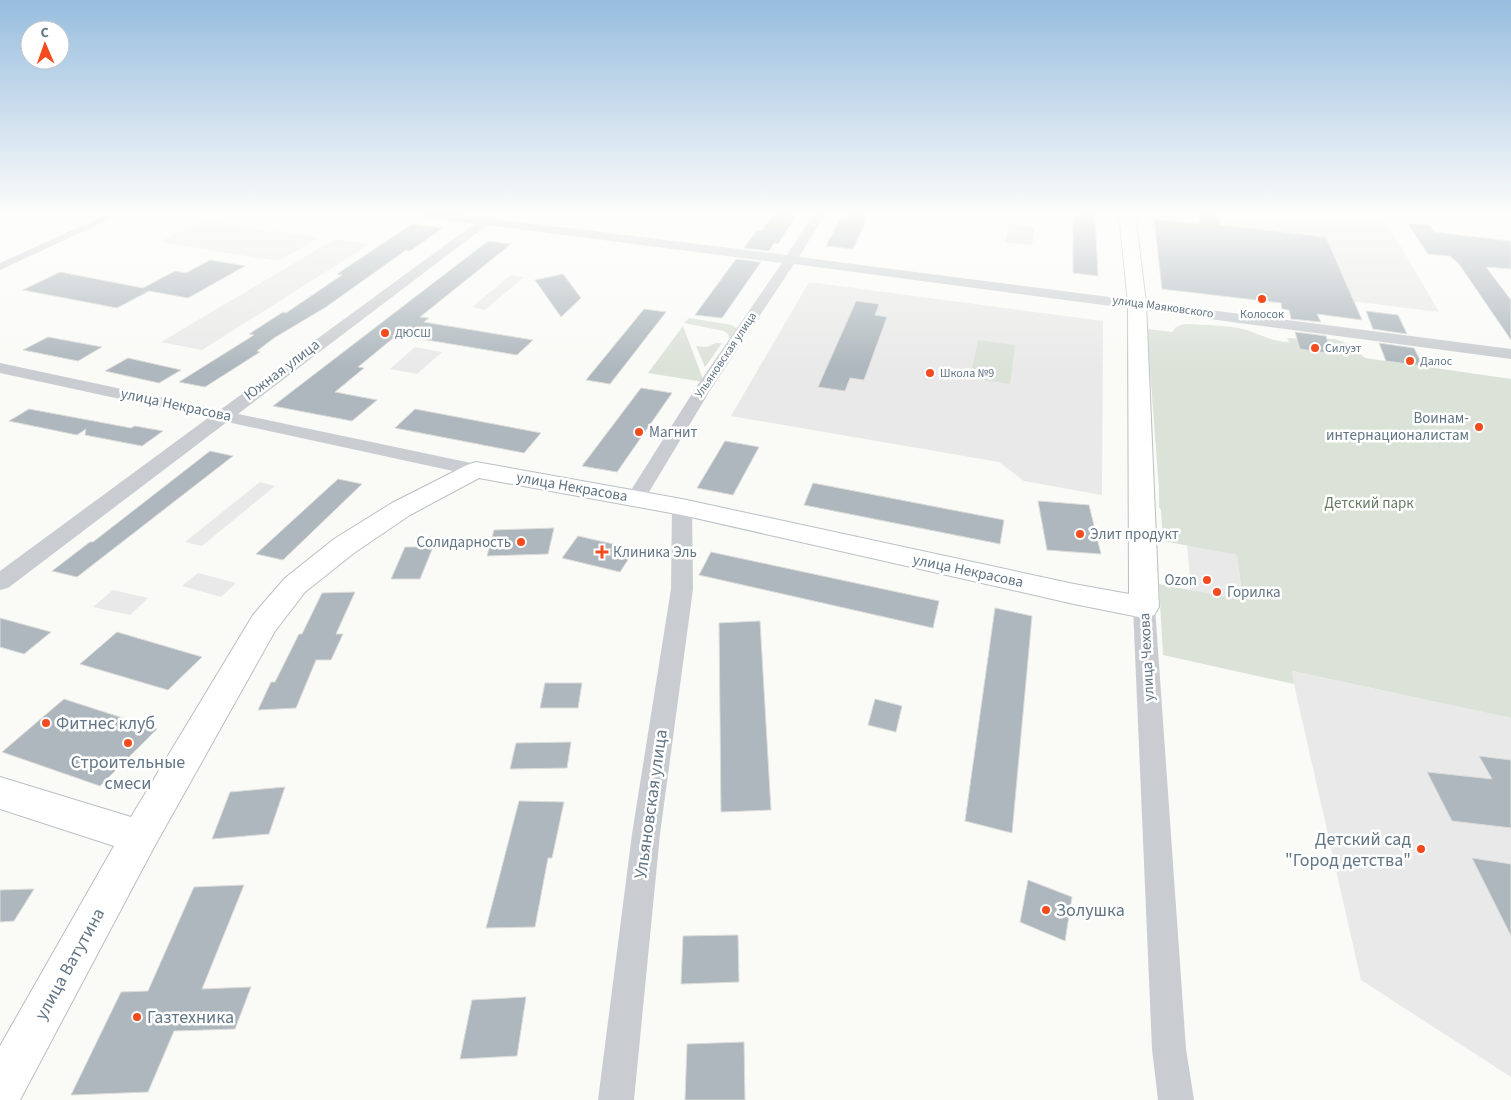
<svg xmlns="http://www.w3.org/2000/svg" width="1511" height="1100" font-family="'Source Sans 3',sans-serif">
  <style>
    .built { fill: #e8e9e8 }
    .green { fill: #dbe2d8 }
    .building { fill: #adb7bd; stroke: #dcdcd9 }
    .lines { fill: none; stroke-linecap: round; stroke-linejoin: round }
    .secondary-casing { stroke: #b9bfc4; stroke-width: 2 }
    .pedestrian { fill: #c9cdd1; fill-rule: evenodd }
    .minor { fill: #c9cdd1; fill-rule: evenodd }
    .secondary { fill: #fff; fill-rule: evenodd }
    .poi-dot { fill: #f34b1e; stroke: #fff; stroke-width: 2 }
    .labels { text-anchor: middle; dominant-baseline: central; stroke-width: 5; stroke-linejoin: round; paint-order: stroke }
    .far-street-label { font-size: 12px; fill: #627685; stroke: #fff }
    .far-poi-label { font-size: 12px; fill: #627685; stroke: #fff; text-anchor: start }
    .street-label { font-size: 15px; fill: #627685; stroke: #fff }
    .poi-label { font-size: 15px; fill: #627685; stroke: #fff; text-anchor: start }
    .park-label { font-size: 15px; fill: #677b61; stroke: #fff }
    .near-poi-label { font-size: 18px; fill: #627685; stroke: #fff; text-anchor: start }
    .near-street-label { font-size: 18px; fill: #627685; stroke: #fff }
  </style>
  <rect width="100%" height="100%" fill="#fafaf7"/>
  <g class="built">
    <path d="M1312 214 1387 223 1439 312 1239 287 1224 215Z"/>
    <path d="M205 220 319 238 278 261 160 242Z"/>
    <path d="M335 239 370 244 202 350 161 342Z"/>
    <path d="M511 275 524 277 485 310 472 307Z"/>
    <path d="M809 282 1103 321 1102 495 1024 481 999 462 731 416Z"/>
    <path d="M415 347 442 352 417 374 390 369Z"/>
    <path d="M260 482 275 486 202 546 185 542Z"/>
    <path d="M1187 545 1237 555 1243 601 1191 590Z"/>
    <path d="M198 573 236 583 221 597 182 586Z"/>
    <path d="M113 590 148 598 130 615 93 607Z"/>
    <path d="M1291 671 1511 718V1077L1361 980Z"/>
  </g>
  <g class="green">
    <path d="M1009 224 1035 227 1032 245 1005 242Z"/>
    <path d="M689 318 732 325 737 329 730 340 728 334 724 331 684 323Z"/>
    <path d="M1184 324C1205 325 1227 325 1247 330 1262 335 1272 342 1289 342L1287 338 1335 339 1349 344 1365 358 1511 379V718L1292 671 1294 684 1163 655 1159 584 1243 600 1237 555 1163 541 1161 510 1159 507V489L1147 329 1172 332 1176 327Z"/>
    <path d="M683 326 704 382 648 373Z"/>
    <path d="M978 340 1015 345 1010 384 970 378Z"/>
    <path d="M716 343H722L705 367 696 346 707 347Z"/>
  </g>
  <g class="building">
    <path d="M773 214H797L778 244 774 243 769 251 744 248 757 230 762 231Z"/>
    <path d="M843 214H869L853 249 826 246Z"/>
    <path d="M1073 214H1095L1098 276 1073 273Z"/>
    <path d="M1198 214H1218L1221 225 1326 237 1362 320 1317 314 1321 322 1291 319 1289 310 1282 309 1281 303 1162 289 1154 219 1200 224Z"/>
    <path d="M1407 223 1429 225 1434 232 1511 241V269L1486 267 1511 300V340L1459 264 1450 256 1428 254Z"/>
    <path d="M412 224 443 228 410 251 406 250 326 307 274 338 257 351 260 352 205 387 179 382 254 335 249 334 283 312 286 313 342 275 337 274Z"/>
    <path d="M488 241 511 244 420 317 429 318 424 322 533 340 517 355 397 335 358 367 364 368 335 392 377 400 352 421 273 406Z"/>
    <path d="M736 259 761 262 722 318 695 315Z"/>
    <path d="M210 260 245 266 188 298 149 291 117 308 23 290 60 272 143 288 175 271 186 273Z"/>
    <path d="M563 274 581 298 561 317 535 280Z"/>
    <path d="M856 301 879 304 875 315 887 317 864 380 850 378 845 391 818 387Z"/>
    <path d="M644 309 666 312 610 384 586 380Z"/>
    <path d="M1366 311 1398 315 1407 334 1373 329Z"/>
    <path d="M1295 332 1326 336 1332 354 1300 349Z"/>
    <path d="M48 337 102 347 78 361 23 350Z"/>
    <path d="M1379 343 1414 348 1423 366 1386 361Z"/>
    <path d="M128 358 181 370 159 383 105 371Z"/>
    <path d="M641 388 672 393 617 472 582 466Z"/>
    <path d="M29 409 131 428 135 426 163 431 142 446 85 435 86 429 77 435 9 421Z"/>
    <path d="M415 409 541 433 524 453 395 428Z"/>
    <path d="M725 441 759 447 733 495 697 488Z"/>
    <path d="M210 451 233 456 77 577 52 571 90 542H93Z"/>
    <path d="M338 479 362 484 283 560 256 554Z"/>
    <path d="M813 483 1004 520 1000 544 804 505Z"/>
    <path d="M1038 501 1089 505 1101 554 1047 550Z"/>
    <path d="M554 528 548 554 487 556 494 530Z"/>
    <path d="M578 536 635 549 620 572 562 558Z"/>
    <path d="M405 547H433L420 579H391Z"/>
    <path d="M711 552 939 601 933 628 699 575Z"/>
    <path d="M355 592 336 634H343L331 660H316L296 708 258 710 271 682H275L299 634H302L322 593Z"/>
    <path d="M995 608 1032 616 1012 833 965 821Z"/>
    <path d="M0 618 51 632 24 654 0 647Z"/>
    <path d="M760 621 771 810 721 812 719 623Z"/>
    <path d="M117 632 202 657 168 690 80 664Z"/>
    <path d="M545 683H582L578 708H540Z"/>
    <path d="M64 699 157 729 100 786 2 752Z"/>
    <path d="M875 699 902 706 896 732 868 725Z"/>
    <path d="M571 742 567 768 510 769 516 743Z"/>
    <path d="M1479 756 1511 760V828L1452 821 1427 772 1492 779Z"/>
    <path d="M285 787 269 834 212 839 230 792Z"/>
    <path d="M519 801 564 802 552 858H548L535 927 486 928Z"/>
    <path d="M1472 858 1511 864V936Z"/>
    <path d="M1028 880 1072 897 1065 941 1020 922Z"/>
    <path d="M244 885 202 989 251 987 235 1029 174 1031 148 1092 71 1095 121 992 148 991 194 887Z"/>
    <path d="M34 889 14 921 0 922V890Z"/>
    <path d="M738 935 739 982 681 984 683 936Z"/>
    <path d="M526 997 517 1056 460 1059 472 1000Z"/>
    <path d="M744 1042 745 1100H685L687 1044Z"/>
  </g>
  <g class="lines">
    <g class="secondary-casing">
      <path id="secondary" d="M1119 214H1135L1146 303 1159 607 1154 615 1144 618 1074 604 682 515 479 478 410 515 354 553 305 592 275 631 153 849 20 1100H0V1046L114 846 0 809V777L131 817 253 615 285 578 334 539 392 503 467 465 476 462 682 499 1074 584 1129 594 1128 303Z"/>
    </g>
    <path class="pedestrian" d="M108 214H121L0 270V263Z"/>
    <g class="minor">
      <path d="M421 214H460L482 217 488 214 493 215 495 219 787 255 813 214H825L799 257 1511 349V359L794 264 711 389 643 502 636 504 629 502 626 498 695 389 782 263 487 225 238 414 476 464 483 466 486 470 483 474 476 476 227 422 8 588 0 590V571L208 418 0 373V363L220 410 474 224 427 218Z"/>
      <path d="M682 501 689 502 692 507 693 589 660 834 634 1100H598L632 834 671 589 672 507 675 502Z"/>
      <path d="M1144 599 1152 601 1155 607 1186 1049 1194 1100H1158L1152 1049 1133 607 1136 601Z"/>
    </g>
    <use href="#secondary" class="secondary"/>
  </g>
  <linearGradient id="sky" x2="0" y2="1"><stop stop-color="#97bdde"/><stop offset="0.58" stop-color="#fdfdfb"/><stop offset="1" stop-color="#fdfdfb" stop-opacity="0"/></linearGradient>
  <rect width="1511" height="368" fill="url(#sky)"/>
  <g class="poi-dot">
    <circle cx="1262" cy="299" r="5"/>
    <circle cx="385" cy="333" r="5"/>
    <circle cx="1315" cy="348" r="5"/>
    <circle cx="1410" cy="361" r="5"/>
    <circle cx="930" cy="373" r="5"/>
    <circle cx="1479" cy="427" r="5"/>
    <circle cx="639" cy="432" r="5"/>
    <circle cx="1080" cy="534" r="5"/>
    <circle cx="521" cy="542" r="5"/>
    <path d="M599.5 544.5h5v5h5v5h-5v5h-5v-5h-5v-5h5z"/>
    <circle cx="1207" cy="580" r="5"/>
    <circle cx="1217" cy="592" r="5"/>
    <circle cx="46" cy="723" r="5"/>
    <circle cx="128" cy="743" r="5"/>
    <circle cx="1421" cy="849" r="5"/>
    <circle cx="1046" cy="910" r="5"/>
    <circle cx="137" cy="1017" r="5"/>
  </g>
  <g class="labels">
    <g class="far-street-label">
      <text transform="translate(1163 307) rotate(8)">улица Маяковского</text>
      <text transform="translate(726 355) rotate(-56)">Ульяновская улица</text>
    </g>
    <g class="far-poi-label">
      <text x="1262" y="314" text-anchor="middle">Колосок</text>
      <text x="395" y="333">ДЮСШ</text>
      <text x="1325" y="348">Силуэт</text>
      <text x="1420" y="361">Далос</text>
      <text x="940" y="373">Школа №9</text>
    </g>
    <g class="street-label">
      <text transform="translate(282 370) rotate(-37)">Южная улица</text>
      <text transform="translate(176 405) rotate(12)">улица Некрасова</text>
      <text transform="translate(572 487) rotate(10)">улица Некрасова</text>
      <text transform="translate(968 571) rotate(12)">улица Некрасова</text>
      <text transform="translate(1147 657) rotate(-93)">улица Чехова</text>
    </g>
    <g class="poi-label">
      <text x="1469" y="418" text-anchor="end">Воинам-<tspan x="1469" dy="17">интернационалистам</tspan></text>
      <text x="649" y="432">Магнит</text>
      <text x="1090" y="534">Элит продукт</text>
      <text x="511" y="542" text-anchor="end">Солидарность</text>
      <text x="613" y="552">Клиника Эль</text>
      <text x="1197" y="580" text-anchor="end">Ozon</text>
      <text x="1227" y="592">Горилка</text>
    </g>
    <g class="park-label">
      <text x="1369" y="503">Детский парк</text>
    </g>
    <g class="near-poi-label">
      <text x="56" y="723">Фитнес клуб</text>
      <text x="128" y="762" text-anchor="middle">Строительные<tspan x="128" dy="21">смеси</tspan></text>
      <text x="1411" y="839" text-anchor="end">Детский сад<tspan x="1411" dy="21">"Город детства"</tspan></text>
      <text x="1056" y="910">Золушка</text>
      <text x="147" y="1017">Газтехника</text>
    </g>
    <g class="near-street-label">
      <text transform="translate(651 804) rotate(-82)">Ульяновская улица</text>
      <text transform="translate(70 964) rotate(-61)">улица Ватутина</text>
    </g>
  </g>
  <g transform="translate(45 45) rotate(358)"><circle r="24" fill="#ffffff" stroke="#c0c8ce"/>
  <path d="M0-4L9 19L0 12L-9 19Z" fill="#f34b1e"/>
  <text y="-8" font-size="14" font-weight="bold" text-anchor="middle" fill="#627685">С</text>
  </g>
</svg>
